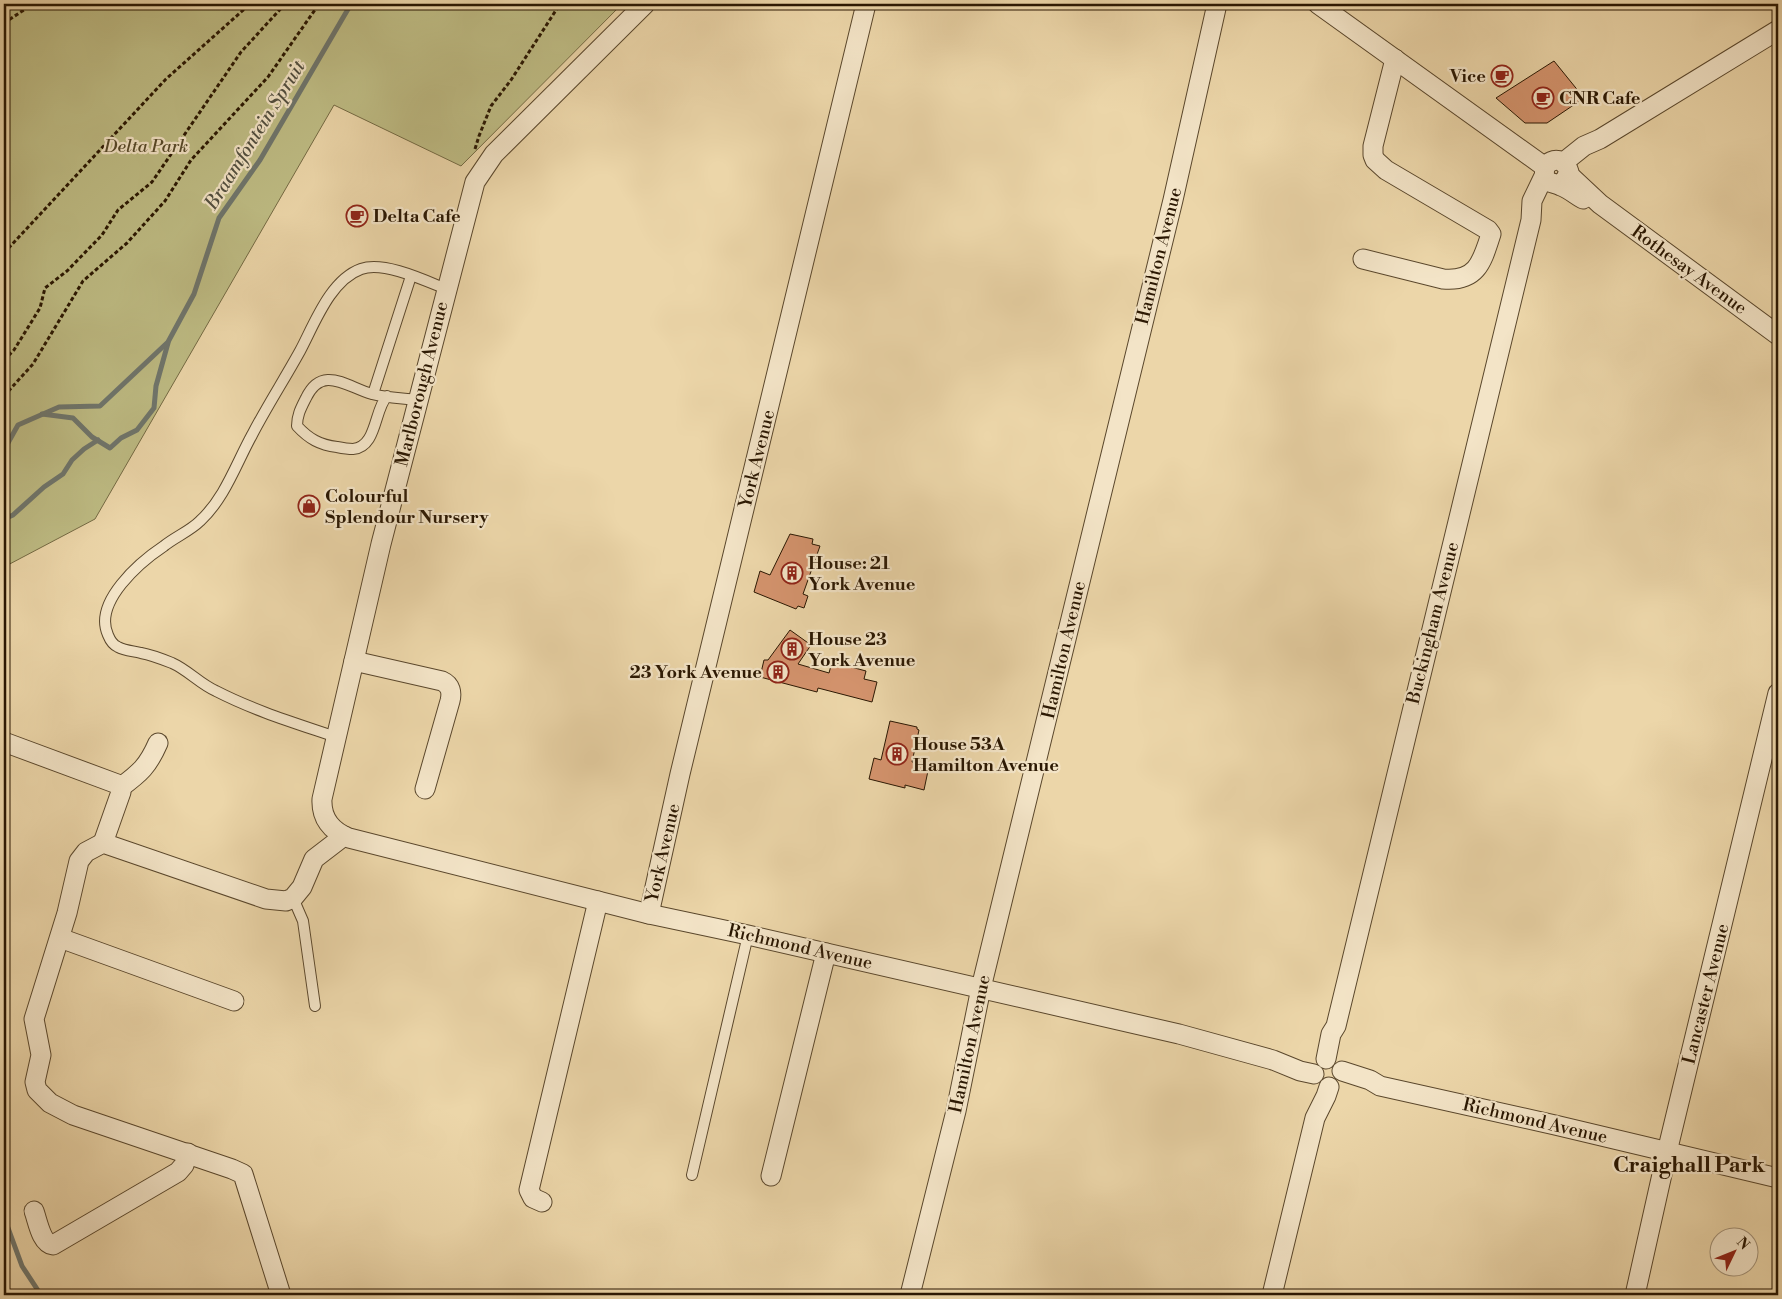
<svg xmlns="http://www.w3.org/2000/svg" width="1782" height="1299" font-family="'Libre Bodoni',serif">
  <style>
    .green { fill: #bebc84; stroke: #746a43 }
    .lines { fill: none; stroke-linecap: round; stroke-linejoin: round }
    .stream { stroke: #6f766d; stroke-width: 5 }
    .building { fill: #d5946e; stroke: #2a1702 }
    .service-casing { stroke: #5a472c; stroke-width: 12 }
    .minor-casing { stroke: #5a472c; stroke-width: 21 }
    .path { stroke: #2a1702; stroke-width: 3; stroke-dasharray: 4 2.5; stroke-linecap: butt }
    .service { stroke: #f3e4c7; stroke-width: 10 }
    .minor { stroke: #f3e4c7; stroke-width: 19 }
    .labels { text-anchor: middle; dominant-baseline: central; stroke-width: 4.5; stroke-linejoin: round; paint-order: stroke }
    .poi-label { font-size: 18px; font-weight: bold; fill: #2a1702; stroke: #f3e4c7; text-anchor: start }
    .park-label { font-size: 18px; font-style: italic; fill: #564929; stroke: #f3e4c7 }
    .street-label { font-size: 18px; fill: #2a1702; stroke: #f3e4c7 }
    .water-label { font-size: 19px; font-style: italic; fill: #524f40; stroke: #f3e4c7 }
    .district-label { font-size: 22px; font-weight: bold; fill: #2a1702; stroke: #f3e4c7 }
  </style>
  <rect width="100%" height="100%" fill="#ecd6a9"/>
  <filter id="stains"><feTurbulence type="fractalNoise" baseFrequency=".004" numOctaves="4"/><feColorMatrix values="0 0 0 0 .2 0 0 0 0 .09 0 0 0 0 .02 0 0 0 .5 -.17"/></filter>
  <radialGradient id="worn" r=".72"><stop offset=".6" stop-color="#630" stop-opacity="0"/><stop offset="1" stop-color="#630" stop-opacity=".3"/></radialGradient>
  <path class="green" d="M4 4H622L461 166 334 105 95 519 4 567Z"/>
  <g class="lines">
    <g class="stream">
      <path d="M42 414 73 418 92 437 110 448 121 438 137 430 154 408 156 386 168 343"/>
      <path d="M4 450 18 425 59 407 100 406 168 342 194 294 219 218 260 160 351 4"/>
      <path d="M4 519 13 515 44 487 63 474 72 460 84 449 98 440"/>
      <path d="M4 1217 22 1266 41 1295"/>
    </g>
  </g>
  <g class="building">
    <path d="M1554 61 1584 98 1547 123H1525L1496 98Z"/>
    <path d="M790 534 813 539 812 544 820 546 803 594 808 596 804 608 798 606 796 609 754 592 760 571 770 575Z"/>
    <path d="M790 630 811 645 798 664 829 673 832 662 866 671 864 679 877 682 872 702 818 688 817 692 760 677 764 660H768Z"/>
    <path d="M890 721 917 727V729L919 730 912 762 929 766 924 790 905 785V788L869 779 874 758 881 760Z"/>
  </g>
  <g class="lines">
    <g class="service-casing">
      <g id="service">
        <path d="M373 394 411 276"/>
        <path d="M387 396C374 410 377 447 353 449 348 449 342 448 337 447 320 445 309 439 297 426 297 415 301 408 306 398 322 364 347 387 372 394 386 398 403 398 418 400"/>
        <path d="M336 737C295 723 255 711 216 691 200 684 188 670 172 663 162 659 152 655 141 653 134 651 125 651 118 647 113 645 110 640 108 635 93 602 140 562 164 546 175 537 190 531 200 521 225 498 236 464 252 435 267 406 284 380 300 351 314 325 330 280 361 269 384 261 424 280 446 289"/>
        <path d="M293 898 303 921 315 1006"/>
        <path d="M692 1175 748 935"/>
      </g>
    </g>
    <g class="minor-casing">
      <g id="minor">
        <path d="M645 4 494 154 475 182 381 544 322 799C321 818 331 831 349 838L649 914 748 935 1179 1034 1273 1060 1300 1071 1314 1074"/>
        <path d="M1318 4 1545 167"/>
        <path d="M1564 162 1584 146 1600 139 1778 30"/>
        <path d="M1569 175 1600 204 1778 335"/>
        <path d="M1560 184 1564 182 1569 172C1565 159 1553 156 1545 167 1542 185 1551 181 1561 186 1569 189 1576 195 1583 199"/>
        <path d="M1363 259 1443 279C1477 282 1482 262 1491 234L1488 230 1386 170 1375 160 1373 155V146L1395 59"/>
        <path d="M354 661 442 681C451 685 452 693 450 701L425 789"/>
        <path d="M4 742 120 785 121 792 103 843"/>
        <path d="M121 787C140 773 148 766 158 743"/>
        <path d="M649 914 680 774 866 4"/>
        <path d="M60 938 234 1001"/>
        <path d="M1326 1059 1331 1034 1336 1026 1531 220 1532 201 1544 176"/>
        <path d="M1342 1071 1370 1080 1380 1086 1555 1125 1778 1178"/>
        <path d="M771 1176 826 953"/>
        <path d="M542 1202 533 1198 529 1190 598 901"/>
        <path d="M34 1211C38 1222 41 1243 53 1245L178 1172 184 1165 188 1153"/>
        <path d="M281 1295 243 1174 232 1169 73 1115 50 1103 37 1090 35 1082 41 1055 34 1019 67 913 79 861 86 852 103 843 266 899 286 901 293 898 302 887 314 859 344 836"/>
        <path d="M910 1295 956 1111 981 988 1173 200 1217 4"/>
        <path d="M1272 1295 1315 1118 1326 1096 1329 1087"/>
        <path d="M1635 1295 1667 1152 1778 693"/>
      </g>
    </g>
    <g class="path">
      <path d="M4 9 8 4"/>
      <path d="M4 23 33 4"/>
      <path d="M475 149 479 136 491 106 511 80 560 4"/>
      <path d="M4 253 166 79 250 4"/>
      <path d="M4 360 14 350 40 308 45 288 67 271 102 235 118 210 152 182 241 52 285 4"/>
      <path d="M4 396 33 364 83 281 127 243 165 201 191 160 268 77 319 4"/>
    </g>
    <use href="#service" class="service"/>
    <use href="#minor" class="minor"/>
  </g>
  <defs>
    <g id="cafe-ring" transform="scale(1.125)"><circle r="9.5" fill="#f3e4c7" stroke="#8f2418" stroke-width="1.5"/><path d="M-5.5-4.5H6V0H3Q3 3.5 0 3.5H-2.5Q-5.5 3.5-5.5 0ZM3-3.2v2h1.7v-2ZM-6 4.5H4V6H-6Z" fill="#8f2418"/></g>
    <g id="shop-ring" transform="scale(1.125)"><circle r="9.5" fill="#f3e4c7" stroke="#8f2418" stroke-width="1.5"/><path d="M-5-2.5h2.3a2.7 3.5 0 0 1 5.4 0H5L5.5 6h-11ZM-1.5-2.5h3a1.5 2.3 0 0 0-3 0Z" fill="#8f2418"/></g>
    <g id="building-ring" transform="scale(1.125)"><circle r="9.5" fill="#f3e4c7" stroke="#8f2418" stroke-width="1.5"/><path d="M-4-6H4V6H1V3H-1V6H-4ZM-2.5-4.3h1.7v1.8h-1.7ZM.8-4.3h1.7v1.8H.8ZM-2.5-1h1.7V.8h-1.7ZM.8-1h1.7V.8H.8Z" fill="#8f2418"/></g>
  </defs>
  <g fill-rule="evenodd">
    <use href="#cafe-ring" x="1502" y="76"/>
    <use href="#cafe-ring" x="1543" y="98"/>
    <use href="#cafe-ring" x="357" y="216"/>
    <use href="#shop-ring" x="309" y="506"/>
    <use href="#building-ring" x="792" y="573"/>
    <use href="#building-ring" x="792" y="649"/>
    <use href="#building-ring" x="778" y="672"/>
    <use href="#building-ring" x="897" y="754"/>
  </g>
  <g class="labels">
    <g class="poi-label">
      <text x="1486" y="76" text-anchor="end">Vice</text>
      <text x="1559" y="98">CNR Cafe</text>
      <text x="373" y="216">Delta Cafe</text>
      <text x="325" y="496">Colourful<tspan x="325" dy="21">Splendour Nursery</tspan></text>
      <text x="808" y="563">House: 21<tspan x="808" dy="21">York Avenue</tspan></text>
      <text x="808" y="639">House 23<tspan x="808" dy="21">York Avenue</tspan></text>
      <text x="762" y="672" text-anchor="end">23 York Avenue</text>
      <text x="913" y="744">House 53A<tspan x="913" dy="21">Hamilton Avenue</tspan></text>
    </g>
    <g class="park-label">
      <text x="146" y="146">Delta Park</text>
    </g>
    <g class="street-label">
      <text transform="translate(1159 256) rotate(-76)">Hamilton Avenue</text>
      <text transform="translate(1689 270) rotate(36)">Rothesay Avenue</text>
      <text transform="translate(422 384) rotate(-76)">Marlborough Avenue</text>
      <text transform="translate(757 459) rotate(-76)">York Avenue</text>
      <text transform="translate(1433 623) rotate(-76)">Buckingham Avenue</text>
      <text transform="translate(1064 650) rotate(-77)">Hamilton Avenue</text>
      <text transform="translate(663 853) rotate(-77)">York Avenue</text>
      <text transform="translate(800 947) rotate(13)">Richmond Avenue</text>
      <text transform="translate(1706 994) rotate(-76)">Lancaster Avenue</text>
      <text transform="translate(970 1044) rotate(-78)">Hamilton Avenue</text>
      <text transform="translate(1535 1121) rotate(13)">Richmond Avenue</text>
    </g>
    <g class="water-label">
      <text transform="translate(255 135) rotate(-58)">Braamfontein Spruit</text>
    </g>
    <g class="district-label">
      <text x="1689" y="1165">Craighall Park</text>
    </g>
  </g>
  <rect width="1782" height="1299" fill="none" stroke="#ecd6a9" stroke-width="20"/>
  <rect x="5" y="5" width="1772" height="1289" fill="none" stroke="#2a1702" stroke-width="2.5"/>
  <rect x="10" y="10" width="1762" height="1279" fill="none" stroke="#2a1702"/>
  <g transform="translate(1734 1252) rotate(47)"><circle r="24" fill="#f3e4c7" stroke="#a39278"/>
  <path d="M0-4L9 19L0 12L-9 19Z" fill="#8f2418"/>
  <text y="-8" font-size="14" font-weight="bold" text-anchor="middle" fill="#2a1702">N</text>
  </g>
  <rect width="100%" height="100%" filter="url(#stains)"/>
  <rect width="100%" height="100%" fill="url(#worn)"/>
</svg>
